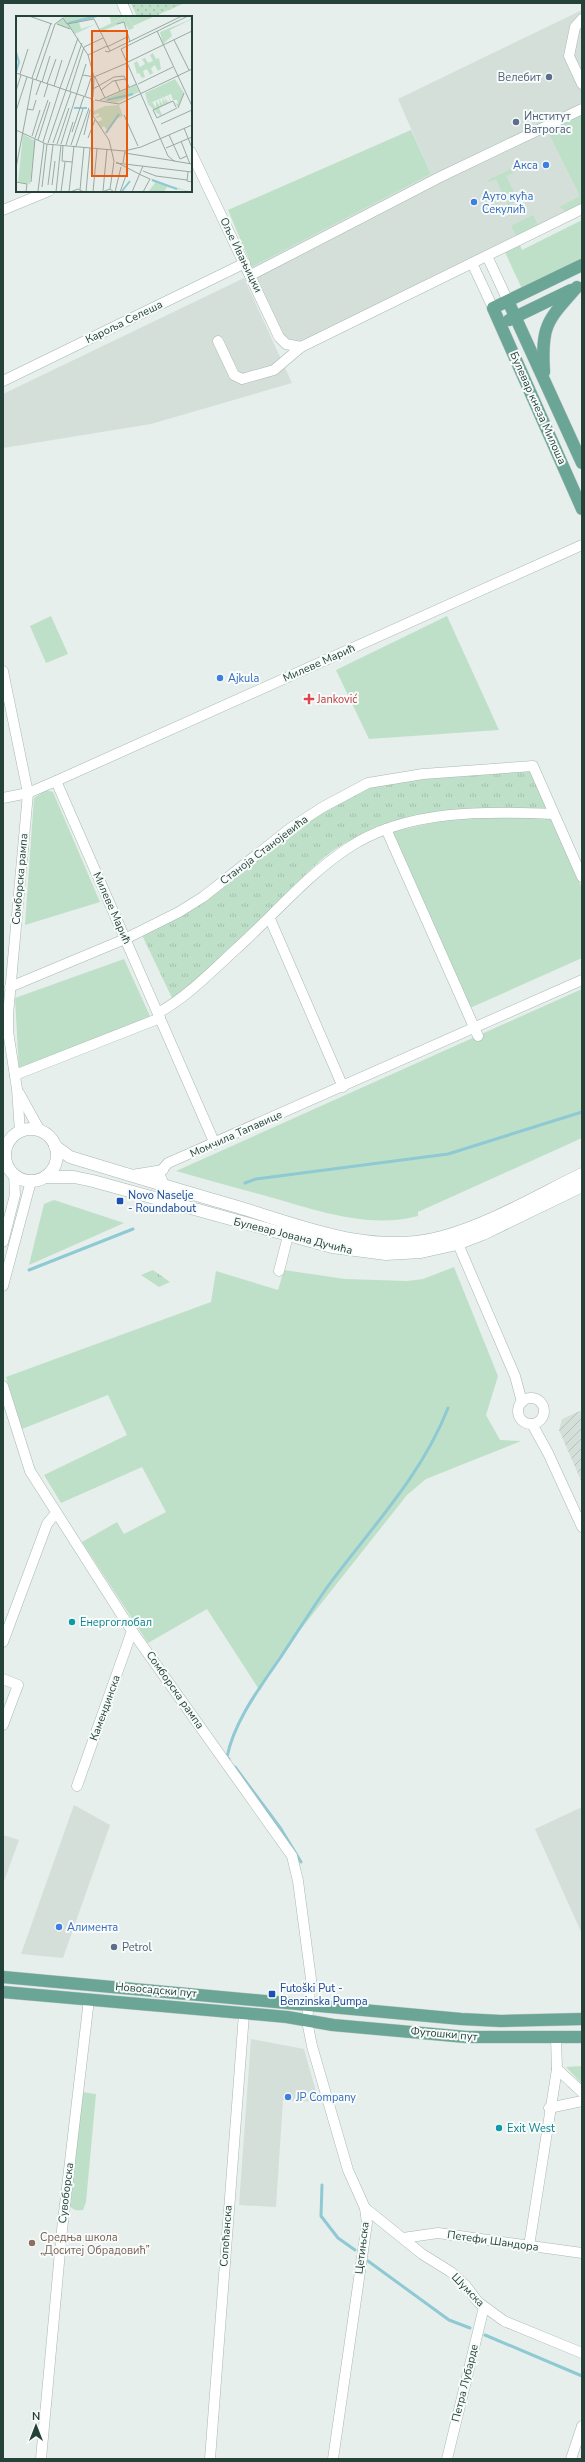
<svg xmlns="http://www.w3.org/2000/svg" width="585" height="2462" font-family="'Nunito Sans',sans-serif">
  <style>
    .built { fill: #d4dfda }
    .industrial { fill: url(#industrial-furrows) }
    .grass { fill: #bfe0c8 }
    .park { fill: url(#park-tufts) }
    .garden { fill: url(#garden-dots) }
    .lines { fill: none; stroke-linecap: round; stroke-linejoin: round }
    .stream { stroke: #8ec9d4; stroke-width: 3 }
    .minor-casing { stroke: #a8b8b2; stroke-width: 11 }
    .tertiary-casing { stroke: #a8b8b2; stroke-width: 13 }
    .primary-casing { stroke: #c2cac8; stroke-width: 13 }
    .minor { stroke: #fff; stroke-width: 10 }
    .tertiary { stroke: #fff; stroke-width: 12 }
    .primary { stroke: #6aa596; stroke-width: 12 }
    .service-dot { fill: #5c6f8a; stroke: #f7fbf9; stroke-width: 1.5 }
    .shop-dot { fill: #3f7fe0; stroke: #f7fbf9; stroke-width: 1.5 }
    .health-dot { fill: #e0444e; stroke: #f7fbf9; stroke-width: 1.5 }
    .transit-dot { fill: #1a4fb4; stroke: #f7fbf9; stroke-width: 1.5 }
    .culture-dot { fill: #0f9aa8; stroke: #f7fbf9; stroke-width: 1.5 }
    .education-dot { fill: #8d6e63; stroke: #f7fbf9; stroke-width: 1.5 }
    .labels { text-anchor: middle; dominant-baseline: central; stroke-width: 4; stroke-linejoin: round; paint-order: stroke }
    .service-label { font-size: 11px; fill: #4e5e75; stroke: #f7fbf9; text-anchor: start }
    .shop-label { font-size: 11px; fill: #366cbe; stroke: #f7fbf9; text-anchor: start }
    .street-label { font-size: 11px; fill: #24423a; stroke: #f7fbf9 }
    .health-label { font-size: 11px; fill: #be3a42; stroke: #f7fbf9; text-anchor: start }
    .transit-label { font-size: 11px; fill: #164399; stroke: #f7fbf9; text-anchor: start }
    .culture-label { font-size: 11px; fill: #0d838f; stroke: #f7fbf9; text-anchor: start }
    .education-label { font-size: 11px; fill: #785e54; stroke: #f7fbf9; text-anchor: start }
    .inset-river { fill: none; stroke: #8ec9d4; stroke-width: 2 }
    .inset-road { fill: none; stroke: #98aaa4; stroke-width: 1 }
    .view { fill: #e8590c; fill-opacity: 0.15; stroke: #e8590c; stroke-width: 2 }
    .inset-edge { fill: none; stroke: #24423a; stroke-width: 2 }
  </style>
  <defs>
    <pattern id="industrial-furrows" width="10" height="10" patternUnits="userSpaceOnUse"><rect width="10" height="10" fill="#d4dfda"/><path d="M-1 1l2-2M0 10L10 0M9 11l2-2" fill="none" stroke="#b6c1bc"/></pattern>
    <pattern id="park-tufts" width="24" height="20" patternUnits="userSpaceOnUse"><rect width="24" height="20" fill="#bfe0c8"/><path d="M3 7l-1-3M5 7V3M7 7l1-3M15 17l-1-3M17 17v-4M19 17l1-3" fill="none" stroke="#a4c1ad"/></pattern>
    <pattern id="garden-dots" width="8" height="8" patternUnits="userSpaceOnUse"><rect width="8" height="8" fill="#bfe0c8"/><path d="M2 2h.1M6 6h.1" fill="none" stroke="#a4c1ad" stroke-width="1.8" stroke-linecap="round"/></pattern>
  </defs>
  <rect width="100%" height="100%" fill="#e6efeb"/>
  <g class="built">
    <path d="M582 10V206L289 349 252 267 431 174 398 99Z"/>
    <path d="M244 278 292 383 151 424 3 448V394Z"/>
    <path d="M74 1805 110 1825 63 1958 21 1954Z"/>
    <path d="M582 1807V1934L535 1829Z"/>
    <path d="M3 1835 19 1840 3 1884Z"/>
    <path d="M251 2039 304 2049 319 2102 283 2100 276 2207 239 2205Z"/>
  </g>
  <path class="industrial" d="M582 1410V1483L559 1430 562 1419Z"/>
  <g class="grass">
    <path d="M582 113V204L566 211 559 207 580 196 547 130Z"/>
    <path d="M411 130 431 174 252 267 228 210Z"/>
    <path d="M511 169 513 173 506 176 518 200 508 205 496 179 489 182 488 180Z"/>
    <path d="M533 215 538 225 517 237 511 226Z"/>
    <path d="M582 220V262L523 291 504 250 519 243 522 250Z"/>
    <path d="M51 616 68 654 46 663 30 626Z"/>
    <path d="M447 616 499 730 369 739 336 670Z"/>
    <path d="M46 790 53 792 100 902 25 925 34 798Z"/>
    <path d="M499 816 551 818 582 888V958L470 1008 392 832 450 819Z"/>
    <path d="M124 959 150 1016 19 1070 15 998Z"/>
    <path d="M582 989V1138L418 1212V1216C370 1229 319 1211 273 1198 240 1189 208 1180 176 1171Z"/>
    <path d="M54 1200 124 1223 29 1265 44 1204Z"/>
    <path d="M454 1267 498 1376 486 1415 500 1440 521 1441 426 1479 407 1495 278 1658 260 1691 207 1609 148 1643 82 1542 117 1522 124 1534 166 1512 142 1467 61 1503 44 1475 127 1435 108 1395 22 1429 6 1377 211 1302 216 1271 278 1290 284 1270 345 1279 407 1281 423 1279Z"/>
    <path d="M582 2066V2084L566 2067Z"/>
    <path d="M81 2092 96 2094 86 2202 83 2210C76 2211 72 2210 68 2203Z"/>
  </g>
  <g class="park">
    <path d="M532 771 548 810C479 806 408 809 345 843 318 858 297 884 275 905 241 937 208 969 173 1000L142 935 326 809 366 788 422 779Z"/>
    <path d="M153 1270 170 1282 159 1287 141 1275Z"/>
  </g>
  <path class="garden" d="M131 3H185L153 17H137Z"/>
  <g class="lines">
    <g class="stream">
      <path d="M245 1183 256 1179 448 1154 582 1112"/>
      <path d="M29 1270 133 1229"/>
      <path d="M229 1759 227 1757C234 1722 258 1690 278 1661 295 1636 311 1610 328 1586 371 1528 422 1475 448 1408"/>
      <path d="M235 1767 281 1829 301 1862"/>
      <path d="M322 2185 321 2216 338 2238 355 2250"/>
      <path d="M368 2261 449 2320 470 2328"/>
      <path d="M485 2335 582 2376"/>
    </g>
    <g class="minor-casing">
      <g id="minor">
        <path d="M122 3 128 17"/>
        <path d="M582 19 575 27 569 56 582 84"/>
        <path d="M191 152 279 337 286 344 301 347"/>
        <path d="M3 210 49 191"/>
        <path d="M487 256 508 301"/>
        <path d="M472 263 493 308"/>
        <path d="M251 275 440 177 582 109"/>
        <path d="M218 341 234 375 242 379 274 370 301 347 582 209"/>
        <path d="M3 381 245 263"/>
        <path d="M3 671 28 793 8 1015V1031L17 1089 20 1132"/>
        <path d="M56 781 215 1144"/>
        <path d="M3 798 28 793 56 781 582 545"/>
        <path d="M386 829 478 1036"/>
        <path d="M270 919 343 1087"/>
        <path d="M10 987 125 939 179 912 203 897 292 827 323 807 368 783 423 774 533 766 582 877"/>
        <path d="M158 1013C187 997 211 972 235 950 272 917 307 875 348 848 406 809 487 811 554 814"/>
        <path d="M15 1075 160 1018"/>
        <path d="M19 1093 40 1131"/>
        <path d="M132 1175 163 1170"/>
        <path d="M164 1185 159 1173 168 1163 582 980"/>
        <path d="M455 1237 515 1376 522 1402"/>
        <path d="M3 1242 15 1195 14 1174"/>
        <path d="M279 1271 288 1236"/>
        <path d="M3 1286 31 1181"/>
        <path d="M3 1386 30 1471 132 1631 292 1856 298 1881 311 1979 307 2021 312 2046 348 2170 365 2208 367 2223 333 2459"/>
        <circle cx="531" cy="1411" r="13"/>
        <path d="M532 1424 548 1453 582 1527"/>
        <path d="M3 1642 47 1524 56 1513"/>
        <path d="M3 1679 18 1685 3 1725"/>
        <path d="M77 1786 132 1631"/>
        <path d="M557 2069 582 2092"/>
        <path d="M549 2108 582 2101"/>
        <path d="M365 2208 422 2254 451 2272 466 2286 478 2302 504 2321 582 2353"/>
        <path d="M403 2238 438 2233 582 2253"/>
        <path d="M529 2246 557 2069 556 2038"/>
        <path d="M41 2459 62 2230 89 1999"/>
        <path d="M210 2459 244 2014"/>
        <path d="M447 2459 484 2307"/>
        <path d="M571 2459 582 2426"/>
      </g>
    </g>
    <g class="tertiary-casing">
      <g id="tertiary">
        <circle cx="31" cy="1155" r="26"/>
        <path d="M55 1146 70 1157C126 1174 182 1191 238 1207 304 1227 372 1256 442 1237 490 1224 537 1196 582 1174"/>
        <path d="M45 1177H74L93 1181 332 1247 386 1254 421 1252 457 1244 483 1234 582 1186"/>
      </g>
    </g>
    <g class="primary-casing">
      <g id="primary">
        <path d="M582 265 493 308 582 509"/>
        <path d="M508 301 582 463"/>
        <path d="M509 320 571 290"/>
        <path d="M544 372C541 325 547 321 577 287"/>
        <path d="M3 1977 461 2019 501 2021 582 2019"/>
        <path d="M3 1992 287 2017 333 2025 466 2037H582"/>
      </g>
    </g>
    <use href="#minor" class="minor"/>
    <use href="#tertiary" class="tertiary"/>
    <use href="#primary" class="primary"/>
  </g>
  <g class="service-dot">
    <circle cx="549" cy="77" r="4"/>
    <circle cx="516" cy="122" r="4"/>
    <circle cx="114" cy="1947" r="4"/>
  </g>
  <g class="shop-dot">
    <circle cx="546" cy="165" r="4"/>
    <circle cx="474" cy="202" r="4"/>
    <circle cx="220" cy="678" r="4"/>
    <circle cx="59" cy="1927" r="4"/>
    <circle cx="288" cy="2097" r="4"/>
  </g>
  <path class="health-dot" d="M307 693h4v4h4v4h-4v4h-4v-4h-4v-4h4z"/>
  <g class="transit-dot">
    <rect x="116" y="1197" width="8" height="8" rx="2"/>
    <rect x="268" y="1990" width="8" height="8" rx="2"/>
  </g>
  <g class="culture-dot">
    <circle cx="72" cy="1622" r="4"/>
    <circle cx="499" cy="2128" r="4"/>
  </g>
  <circle class="education-dot" cx="32" cy="2243" r="4"/>
  <g class="labels">
    <g class="service-label">
      <text x="541" y="77" text-anchor="end">Велебит</text>
      <text x="524" y="116">Институт<tspan x="524" dy="13">Ватрогас</tspan></text>
      <text x="122" y="1947">Petrol</text>
    </g>
    <g class="shop-label">
      <text x="538" y="165" text-anchor="end">Акса</text>
      <text x="482" y="196">Ауто кућа<tspan x="482" dy="13">Секулић</tspan></text>
      <text x="228" y="678">Ajkula</text>
      <text x="67" y="1927">Алимента</text>
      <text x="296" y="2097">JP Company</text>
    </g>
    <g class="street-label">
      <text transform="translate(241 255) rotate(64)">Оље Ивањицки</text>
      <text transform="translate(124 322) rotate(-26)">Кароља Селеша</text>
      <text transform="translate(538 408) rotate(66)">Булевар кнеза Милоша</text>
      <text transform="translate(319 663) rotate(-24)">Милеве Марић</text>
      <text transform="translate(264 850) rotate(-37)">Станоја Станојевића</text>
      <text transform="translate(20 879) rotate(-85)">Сомборска рампа</text>
      <text transform="translate(112 908) rotate(66)">Милеве Марић</text>
      <text transform="translate(236 1134) rotate(-24)">Момчила Тапавице</text>
      <text transform="translate(293 1236) rotate(14)">Булевар Јована Дучића</text>
      <text transform="translate(175 1690) rotate(55)">Сомборска рампа</text>
      <text transform="translate(105 1708) rotate(-70)">Камендинска</text>
      <text transform="translate(156 1990) rotate(5)">Новосадски пут</text>
      <text transform="translate(444 2034) rotate(5)">Футошки пут</text>
      <text transform="translate(66 2193) rotate(-83)">Сувоборска</text>
      <text transform="translate(226 2236) rotate(-86)">Сопоћанска</text>
      <text transform="translate(493 2241) rotate(8)">Петефи Шандора</text>
      <text transform="translate(362 2248) rotate(-83)">Цетињска</text>
      <text transform="translate(468 2290) rotate(46)">Шумска</text>
      <text transform="translate(465 2383) rotate(-76)">Петра Лубарде</text>
    </g>
    <g class="health-label">
      <text x="317" y="699">Janković</text>
    </g>
    <g class="transit-label">
      <text x="128" y="1195">Novo Naselje<tspan x="128" dy="13">- Roundabout</tspan></text>
      <text x="280" y="1988">Futoški Put -<tspan x="280" dy="13">Benzinska Pumpa</tspan></text>
    </g>
    <g class="culture-label">
      <text x="80" y="1622">Енергоглобал</text>
      <text x="507" y="2128">Exit West</text>
    </g>
    <g class="education-label">
      <text x="40" y="2237">Средња школа<tspan x="40" dy="13">„Доситеј Обрадовић”</tspan></text>
    </g>
  </g>
  <g transform="translate(16 16)">
    <rect width="176" height="176" fill="#e6efeb"/>
    <path d="M49 0H79L78 3 63 6 65 13 80 8 59 18 55 13 40 8ZM94 0H139L117 10 111 0 95 7ZM176 0V3L154 14 156 20 147 28 144 16 173 4ZM159 63 168 77 162 91 159 87 162 88 161 84H157L155 78 132 88 129 77ZM120 69 123 76 100 87 87 84ZM103 89 107 100 100 103 91 114 88 110 85 112 81 106 86 104 85 101 79 102 83 99V97L77 99 76 96 89 90ZM7 118 19 125 14 168 2 166ZM134 162 155 170 176 176 151 171 148 176H132L139 167Z" fill="#bfe0c8"/>
    <path d="M152 79 155 85 143 92 146 99 141 101 144 99 139 96 142 94 139 95 132 88 136 86 140 92V85L144 90 143 83 147 89 146 82 150 87 148 81 152 86 154 85Z" fill="#bfe0c8"/>
    <path d="M137 37 140 43 143 42 145 53 142 55 139 49 135 52 137 57 134 59 131 53 127 55 129 61 126 62 123 57 121 58 118 47 121 45 124 51 129 48 126 43 129 42 132 47 137 45 134 39Z" fill="#bfe0c8"/>
    <path d="M111 0 118 12 113 14 108 6 84 16 83 13Z" fill="#bfe0c8"/>
    <path class="inset-river" d="M52 7 81 0M0 36 3 46 0 56M91 84 117 78M58 92H71M90 117 103 98M136 164 161 173M106 175 114 165"/>
    <path class="inset-road" d="M13 0 36 8M172 0 105 33 152 140 158 145 176 148M41 8 54 13M52 8 72 39 78 61 77 81M101 8 108 6 114 26M141 15 176 90M158 24 173 54M91 31 111 21M89 35 92 36 166 0M72 39 91 30M112 46 176 15M0 57 76 83M4 58 12 33M67 59 78 61 111 47M79 61 89 82M16 62 35 7M20 64 39 8 47 2 51 8 78 3 94 35M99 64 104 75M26 66 34 40M31 68 40 43M122 68 157 51M38 70 46 44M44 72 62 22M77 73 98 61 108 60 113 71M50 74 66 27M85 74 97 65 109 63M0 75 5 59M54 75 68 31 87 22M20 79 25 65M69 80 75 62M28 81 32 68M77 84V100L93 124 98 145 94 173M79 84 103 88 176 53M84 84 121 68M160 91 157 85 137 94 141 102 161 92M162 92 168 77M11 93 17 94 20 84M0 95 11 61M108 99 122 130M145 108 176 94M168 112 176 132M0 114 30 128 108 135 125 131 176 109M56 116 68 80M68 119 74 94M153 119 164 143 171 140M16 120 24 94M19 122 32 84M72 122 79 104M22 124 34 86M165 125 174 148M27 126 44 72M32 127 50 74M37 127 55 76M41 128 53 92M45 128 70 48M47 129 46 145 56 146M50 129 57 106M55 129 67 93M60 130 73 92M150 132 176 121M109 137 159 145M100 146 125 159M100 147 176 156M107 147 109 135M0 152 17 63M127 155 140 160 171 164M172 156 171 165 176 166M125 159 134 163 127 176M0 166 11 168 10 176M15 166 19 123M32 169 37 129M36 169 39 145M26 171 31 128M64 174 68 131M22 175 28 127M87 175 91 133M40 176 45 129M45 176 49 146M53 176 58 130M54 176 62 173 68 176M70 176 74 132M77 176 81 133M86 176 94 173 98 176M99 176 105 151M104 176 112 154M116 176 127 150"/>
    <path class="view" d="M76 15H111V160H76Z"/>
    <rect width="176" height="176" class="inset-edge"/>
  </g>
  <rect width="585" height="2462" fill="none" stroke="#24423a" stroke-width="8"/>
  <g transform="translate(36 2426)" stroke="#f7fbf9" stroke-width="3" paint-order="stroke">
  <path d="M0-3L7 15L0 10L-7 15Z" fill="#24423a"/>
  <text y="-6" font-size="11" font-weight="bold" text-anchor="middle" fill="#24423a">N</text>
  </g>
</svg>
